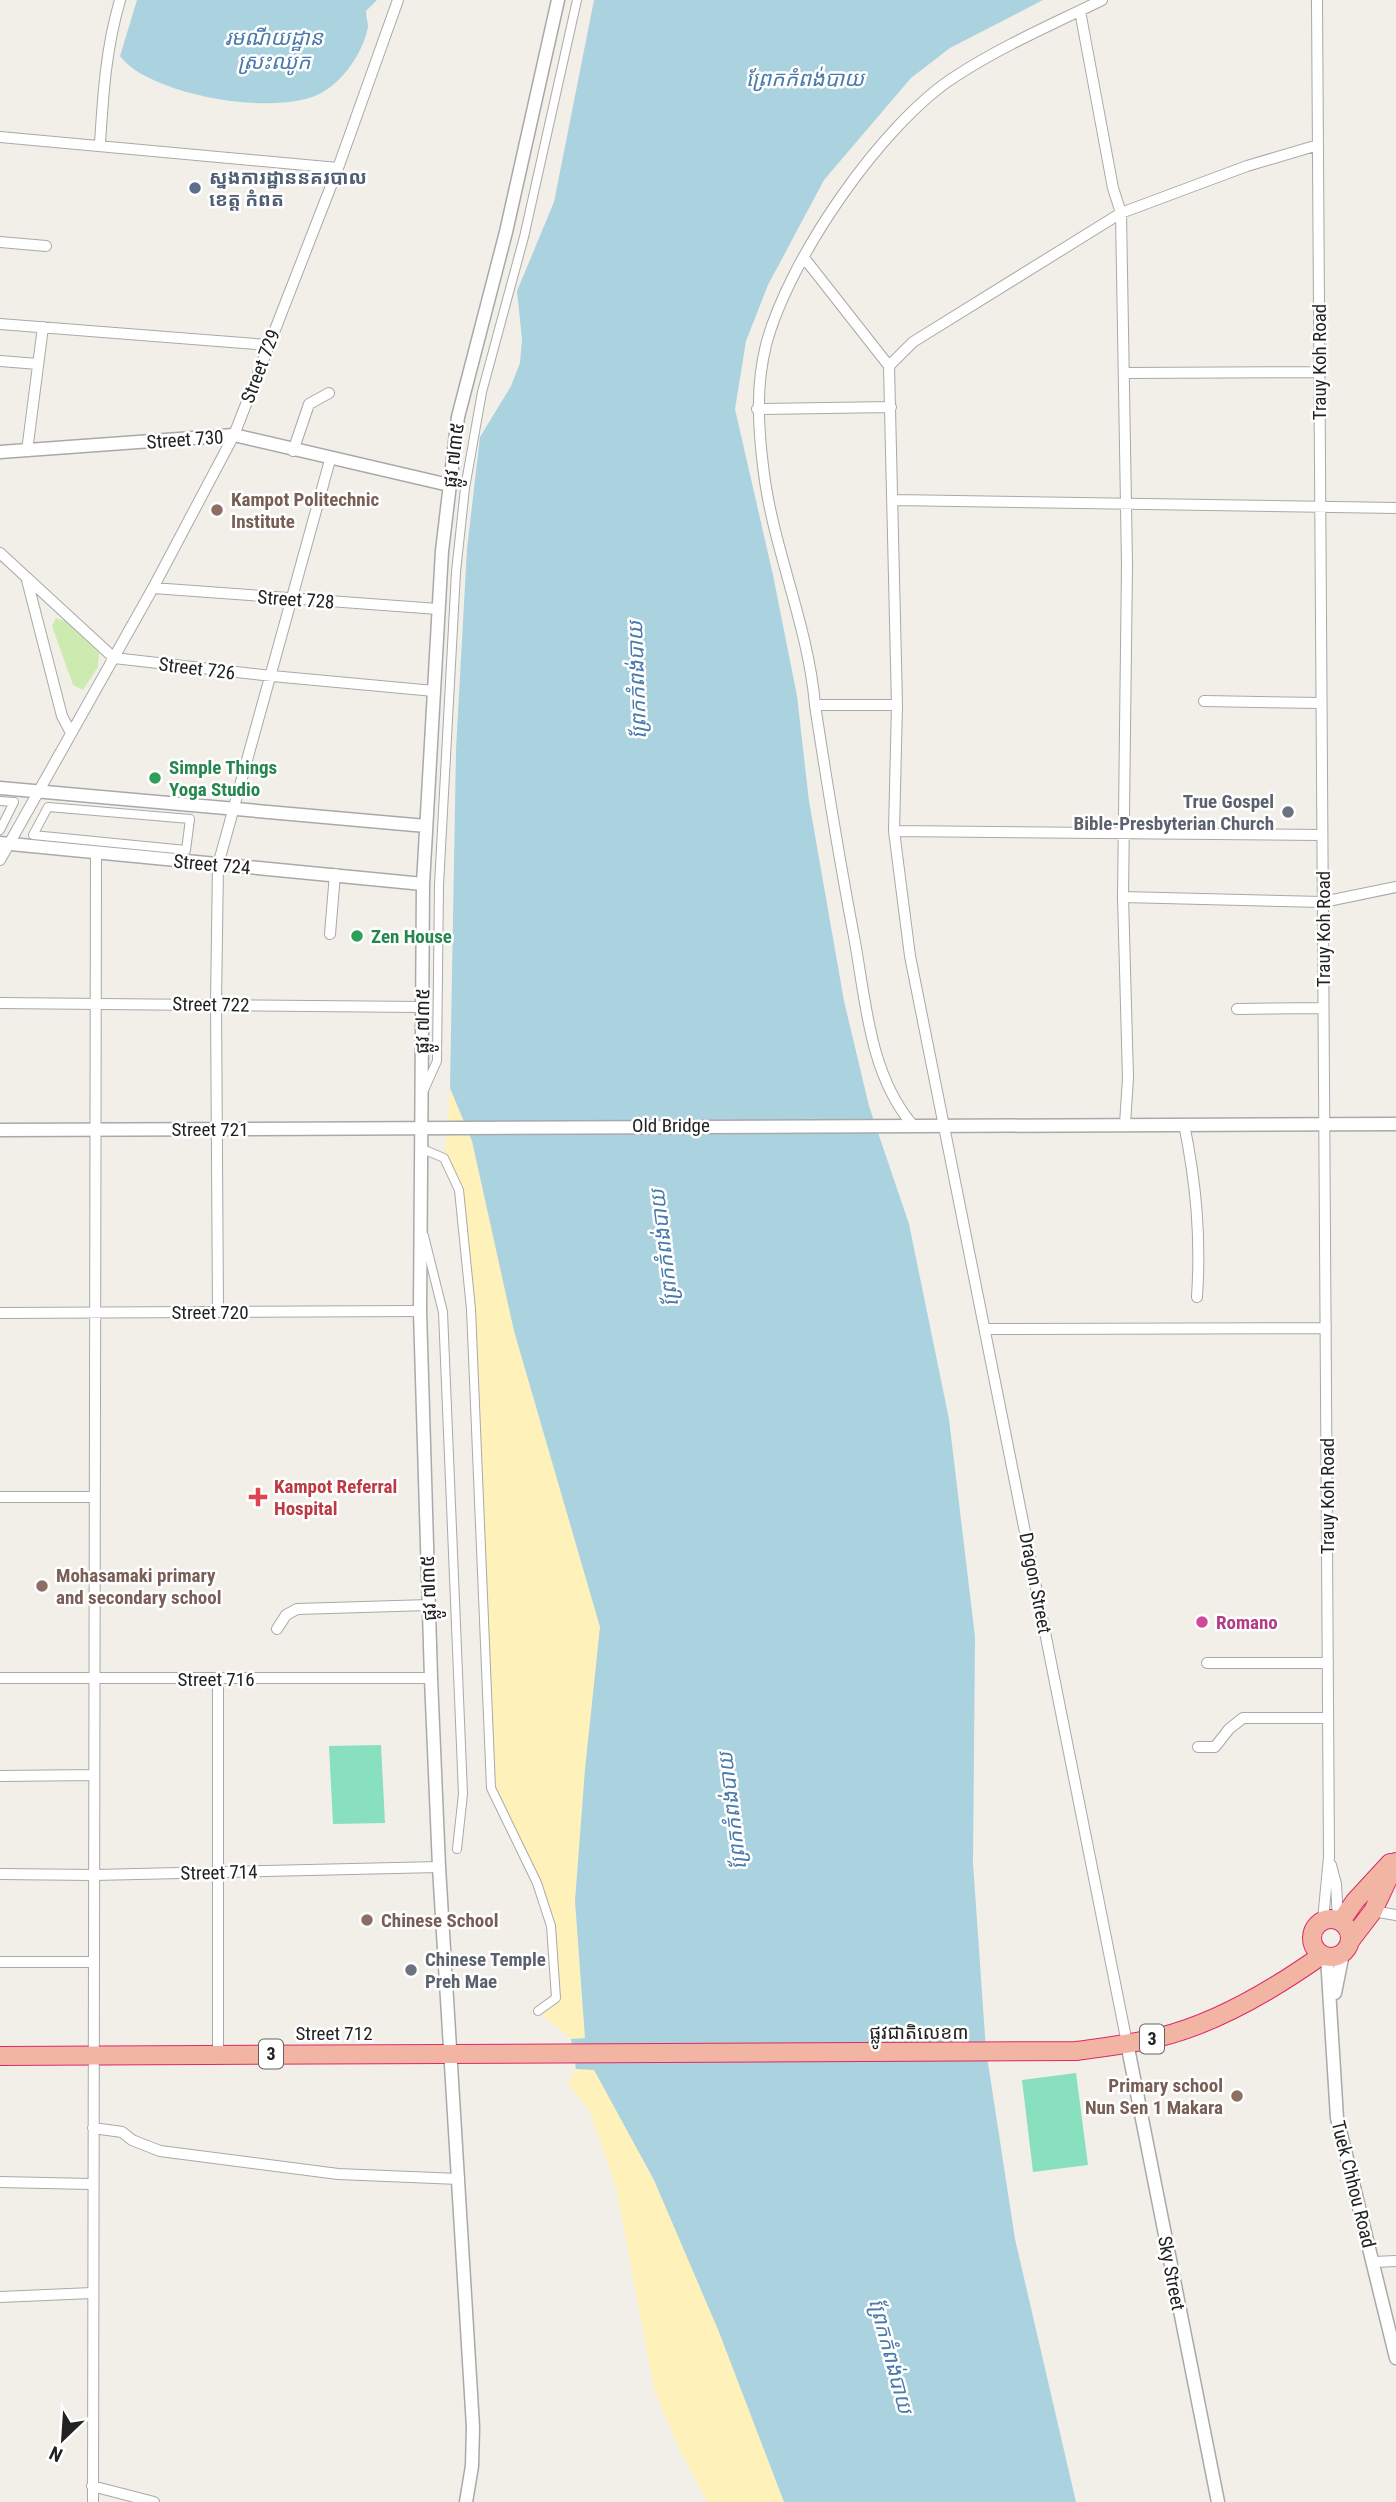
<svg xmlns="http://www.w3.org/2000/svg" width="1396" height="2502" viewBox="0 0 1396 2502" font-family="'Roboto Condensed','Noto Sans Khmer',sans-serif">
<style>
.grass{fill:#cdebb0}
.sand{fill:#fff1ba}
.pitch{fill:#88e0be}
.water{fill:#aad3df}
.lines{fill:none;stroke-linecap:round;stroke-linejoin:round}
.pedestrian-casing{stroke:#a9a9a9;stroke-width:10}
.minor-casing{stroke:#a9a9a9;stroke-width:12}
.tertiary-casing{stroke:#a9a9a9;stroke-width:15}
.trunk-casing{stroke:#dc2a67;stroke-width:20}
.pedestrian{stroke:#fff;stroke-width:8}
.minor{stroke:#fff;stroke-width:10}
.tertiary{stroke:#fff;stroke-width:12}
.trunk{stroke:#f2b4a3;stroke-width:18}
.service-dot{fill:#5c6f8a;stroke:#fff;stroke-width:2.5}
.education-dot{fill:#8d6e63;stroke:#fff;stroke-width:2.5}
.leisure-dot{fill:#2e9e5b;stroke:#fff;stroke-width:2.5}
.worship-dot{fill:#6b7280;stroke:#fff;stroke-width:2.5}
.health-dot{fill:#e0444e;stroke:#fff;stroke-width:2.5}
.hotel-dot{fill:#d1479c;stroke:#fff;stroke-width:2.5}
.labels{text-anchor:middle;stroke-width:5;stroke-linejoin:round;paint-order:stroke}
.shield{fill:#fff;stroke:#646464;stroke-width:2}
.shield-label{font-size:18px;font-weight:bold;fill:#222}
.service-label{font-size:19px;font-weight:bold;fill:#4e5e75;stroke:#fff;text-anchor:start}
.street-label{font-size:19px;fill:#222;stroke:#fff}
.education-label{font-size:19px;font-weight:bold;fill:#785e54;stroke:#fff;text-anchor:start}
.leisure-label{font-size:19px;font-weight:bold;fill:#27864d;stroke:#fff;text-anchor:start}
.worship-label{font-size:19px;font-weight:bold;fill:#5b616d;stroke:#fff;text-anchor:end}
.health-label{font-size:19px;font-weight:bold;fill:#be3a42;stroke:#fff;text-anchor:start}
.hotel-label{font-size:19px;font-weight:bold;fill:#b23c85;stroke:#fff;text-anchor:start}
.water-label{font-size:21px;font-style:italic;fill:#4a7aab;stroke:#fff}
</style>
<rect width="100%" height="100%" fill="#f2efe9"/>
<path class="grass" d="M56,618L65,621L99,653L98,667L83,690L73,685L52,626Z"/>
<path class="sand" d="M450,1088L472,1141L514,1331L600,1627L585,1769L575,1901L585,2039H571L538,2011L556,1997L551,1926L537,1883L491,1788L471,1309L459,1190L444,1158Z
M576,2069L594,2070L654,2180L719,2332L784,2502H708L680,2451L654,2389L616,2187L589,2109L568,2084Z"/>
<path class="pitch" d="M381,1745L385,1823L333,1824L329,1746Z
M1076,2073L1088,2165L1033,2172L1022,2080Z"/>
<path class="water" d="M137,0H377L366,11C366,17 368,22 368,27C363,52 345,79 323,92C281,118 149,96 120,56Z
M594,0H1043L950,48L911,78L824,180L768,285L746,341L735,409L773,575L797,696L809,801L844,1001L869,1106L909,1224L949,1419L975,1637L973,1863L986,2050L1015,2239L1076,2502H784L719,2332L654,2180L594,2070L576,2069L571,2039L585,2038L575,1901L585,1769L600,1627L514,1331L472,1141L450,1088L456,749L467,549L480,437L511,386L520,363L522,339L517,291L554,202Z"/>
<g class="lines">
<g class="pedestrian-casing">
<path id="pedestrian" d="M0,801L14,802L0,830
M48,807L190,819L186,850L33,835Z
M424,1090L437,1061L439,885L456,572L465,488L482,392L524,237L577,0
M420,1148L444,1158L459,1190L471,1309L491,1788L537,1883L551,1926L556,1998L538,2011
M424,1236L443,1312L463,1794L457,1849"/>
</g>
<g class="minor-casing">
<path id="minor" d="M1317,0L1329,1857L1323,1920
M1080,11L1113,188L1121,213L1127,564L1123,897L1128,1078L1125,1124
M0,137L338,168
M100,144C103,94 106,48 120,0
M0,242L46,246
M805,259L889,366
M0,324L268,345
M0,361L38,364
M1125,373L1319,372
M757,409L891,407
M27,451L43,327
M293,451L309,404L329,393
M894,500L1396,508
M0,553L114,658L272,676L434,691
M27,580L62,716L71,733
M153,588L438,609
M1204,701L1321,703
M815,705C827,784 840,863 855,942C866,1004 870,1073 911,1123
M897,705H815C808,623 772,547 763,466C758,425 756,385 766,345C788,260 882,123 956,76C1002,46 1053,24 1102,0
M894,831L1322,835
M0,860L153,588L234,435L338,168L398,0
M1123,897L1323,902L1396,887
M330,934L335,874
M0,1003L422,1007
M1237,1009L1323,1008
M1184,1124C1196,1183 1201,1236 1197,1297
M218,1312L216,1003L218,865L330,460
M0,1313L420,1311
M986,1329L1326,1328
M0,1497H94
M277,1629L286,1615L297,1609L429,1605
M1207,1663H1328
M0,1678H431
M1198,1747H1215L1229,1729L1243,1718H1328
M0,1776L94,1775
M1331,1865L1336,1884L1338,1920
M0,1874L94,1875L439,1867
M1373,1911L1396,1915
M0,1962H93
M1127,2043L910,956L894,831L897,705L889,366L913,342L1121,213L1247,166L1318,145
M218,2054V1679
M93,2128L122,2132L132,2140L160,2151L338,2174L459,2179
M0,2182L91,2184
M1374,2262L1396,2261
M0,2297L92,2293
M92,2486L154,2502
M93,2502L96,853"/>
</g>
<g class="tertiary-casing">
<path id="tertiary" d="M0,452L234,435L449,485
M0,788L426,826
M0,843L423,884
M0,1130L1396,1124
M1327,1957L1337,2118L1396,2358
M1335,1993L1343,1953
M1127,2043L1218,2502
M466,2502L472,2466L473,2427L439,1867L431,1678L420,1311L423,884L442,551L458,417L506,232L558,0"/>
</g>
<g class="trunk-casing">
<path id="trunk" d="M1312 1938a19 19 0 1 1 38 0a19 19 0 1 1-38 0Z
M1341,1921L1355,1901L1390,1863
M1350,1941L1373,1911L1396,1862
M0,2056L1076,2051C1104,2047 1133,2044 1160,2037C1218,2023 1274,1989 1322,1955"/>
</g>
<use href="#pedestrian" class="pedestrian"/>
<use href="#minor" class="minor"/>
<use href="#tertiary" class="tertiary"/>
<use href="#trunk" class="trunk"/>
</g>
<circle class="service-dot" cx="195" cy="188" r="7"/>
<g class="education-dot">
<circle cx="217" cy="510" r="7"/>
<circle cx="42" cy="1586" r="7"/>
<circle cx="367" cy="1920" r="7"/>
<circle cx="1237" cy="2096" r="7"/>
</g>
<g class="leisure-dot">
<circle cx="155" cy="778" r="7"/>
<circle cx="357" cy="936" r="7"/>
</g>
<g class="worship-dot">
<circle cx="1288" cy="812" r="7"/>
<circle cx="411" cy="1970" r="7"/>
</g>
<path class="health-dot" d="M254.5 1486.5h7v7h7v7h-7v7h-7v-7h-7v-7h7z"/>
<circle class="hotel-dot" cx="1202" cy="1622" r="7"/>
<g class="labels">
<g class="shield">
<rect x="1140" y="2024.5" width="24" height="29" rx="5"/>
<rect x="259" y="2039.5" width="24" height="29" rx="5"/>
</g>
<g class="shield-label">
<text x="1152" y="2045">3</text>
<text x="271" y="2060">3</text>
</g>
<g class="service-label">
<text x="209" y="184">ស្នងការដ្ឋាននគរបាល<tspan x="209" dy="22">ខេត្ត កំពត</tspan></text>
</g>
<g class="street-label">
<text transform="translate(1319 362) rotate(-90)" y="7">Trauy Koh Road</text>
<text transform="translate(260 366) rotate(-69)" y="7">Street 729</text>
<text transform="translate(185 439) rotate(-4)" y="7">Street 730</text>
<text transform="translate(453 455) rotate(-83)" y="7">ផ្លូវ ៧៣៥</text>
<text transform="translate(296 599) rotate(4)" y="7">Street 728</text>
<text transform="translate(197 668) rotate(7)" y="7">Street 726</text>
<text transform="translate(212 864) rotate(5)" y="7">Street 724</text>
<text transform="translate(1323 929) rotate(-90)" y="7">Trauy Koh Road</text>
<text transform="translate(211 1004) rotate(1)" y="7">Street 722</text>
<text transform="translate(422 1021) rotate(-89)" y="7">ផ្លូវ ៧៣៥</text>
<text x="671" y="1132">Old Bridge</text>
<text x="210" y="1136">Street 721</text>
<text x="210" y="1319">Street 720</text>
<text transform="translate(1327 1496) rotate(-90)" y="7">Trauy Koh Road</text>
<text transform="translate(1036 1583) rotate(79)" y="7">Dragon Street</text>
<text transform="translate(428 1588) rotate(-92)" y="7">ផ្លូវ ៧៣៥</text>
<text x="216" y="1686">Street 716</text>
<text transform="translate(219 1872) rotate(-1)" y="7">Street 714</text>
<text x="919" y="2039">ផ្លូវជាតិលេខ៣</text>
<text x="334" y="2040">Street 712</text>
<text transform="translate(1354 2184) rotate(76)" y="7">Tuek Chhou Road</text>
<text transform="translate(1172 2273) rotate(79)" y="7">Sky Street</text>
</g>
<g class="education-label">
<text x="231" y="506">Kampot Politechnic<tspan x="231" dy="22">Institute</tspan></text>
<text x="56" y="1582">Mohasamaki primary<tspan x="56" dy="22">and secondary school</tspan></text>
<text x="381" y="1927">Chinese School</text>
<text x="1223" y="2092" text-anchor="end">Primary school<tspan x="1223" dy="22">Nun Sen 1 Makara</tspan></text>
</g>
<g class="leisure-label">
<text x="169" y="774">Simple Things<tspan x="169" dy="22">Yoga Studio</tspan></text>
<text x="371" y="943">Zen House</text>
</g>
<g class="worship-label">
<text x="1274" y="808">True Gospel<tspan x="1274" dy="22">Bible-Presbyterian Church</tspan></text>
<text x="425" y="1966" text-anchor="start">Chinese Temple<tspan x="425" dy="22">Preh Mae</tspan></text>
</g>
<g class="health-label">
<text x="274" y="1493">Kampot Referral<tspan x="274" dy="22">Hospital</tspan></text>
</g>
<g class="hotel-label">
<text x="1216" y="1629">Romano</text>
</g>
<g class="water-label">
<text x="274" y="45">រមណីយដ្ឋាន<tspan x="274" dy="24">ស្រះឈូក</tspan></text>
<text x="805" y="86">ព្រែកកំពង់បាយ</text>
<text transform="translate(637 680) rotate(-92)" y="7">ព្រែកកំពង់បាយ</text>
<text transform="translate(664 1248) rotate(-97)" y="7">ព្រែកកំពង់បាយ</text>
<text transform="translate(732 1811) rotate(-97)" y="7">ព្រែកកំពង់បាយ</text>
<text transform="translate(891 2356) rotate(75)" y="7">ព្រែកកំពង់បាយ</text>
</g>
</g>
<g transform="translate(63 2439) rotate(205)" stroke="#ffffff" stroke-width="5" paint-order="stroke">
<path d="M0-5L12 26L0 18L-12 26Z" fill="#222222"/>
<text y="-10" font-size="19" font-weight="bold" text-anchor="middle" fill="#222222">N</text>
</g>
</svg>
